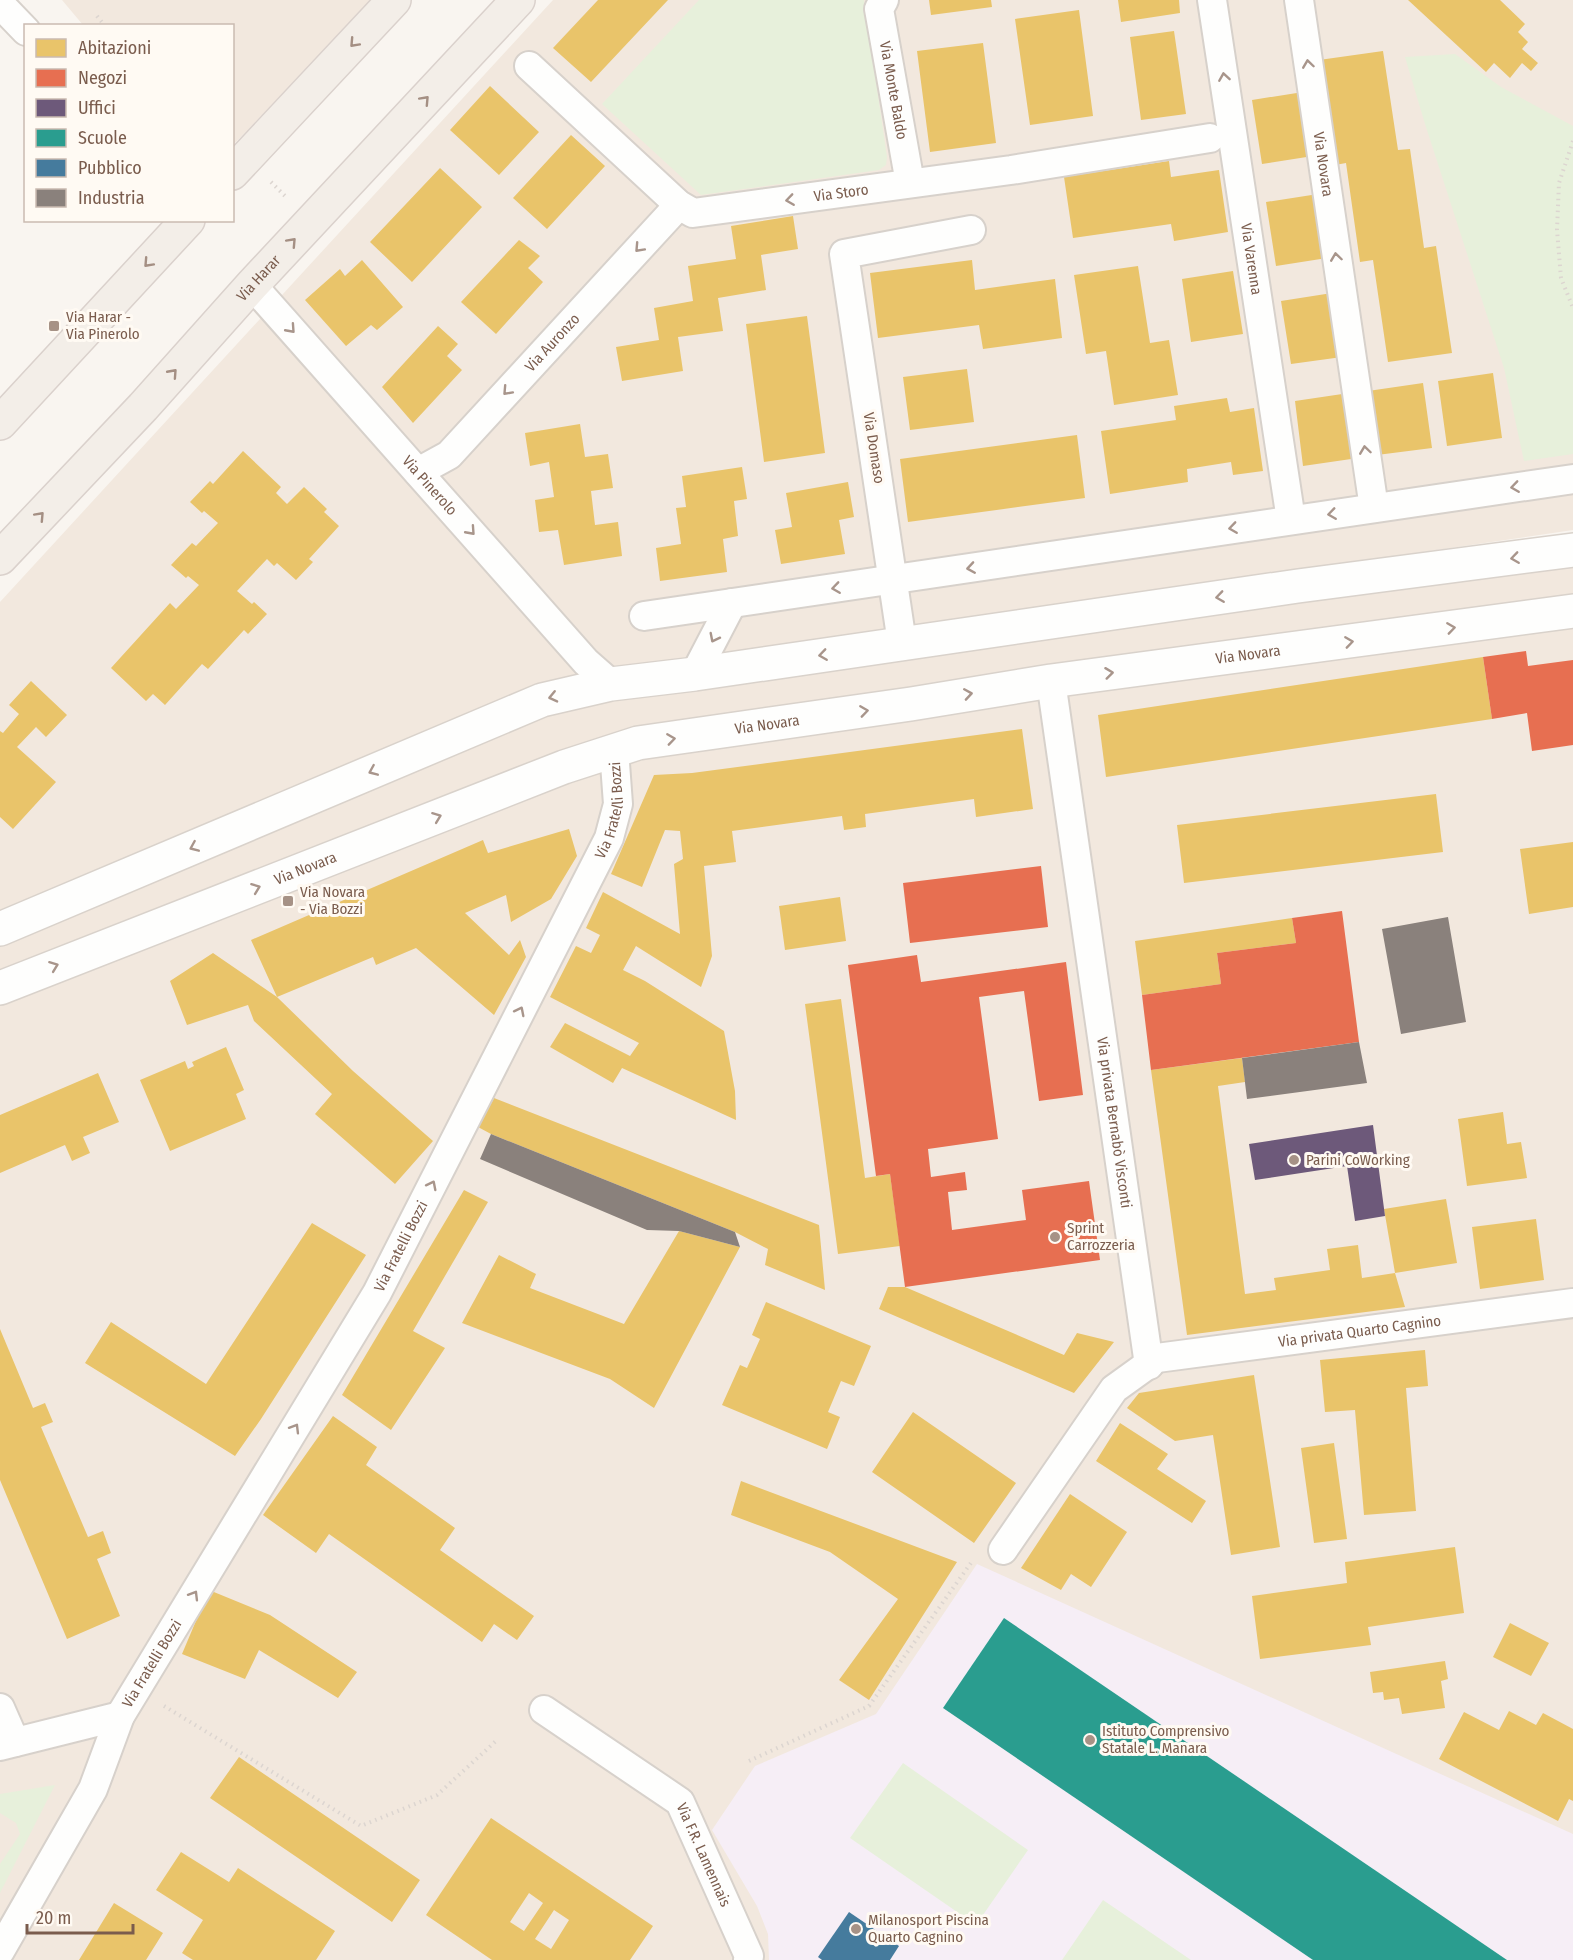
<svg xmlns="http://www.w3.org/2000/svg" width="1573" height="1960" viewBox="0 0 1573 1960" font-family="'Fira Sans Condensed',sans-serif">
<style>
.residential{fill:#f2e8de}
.education{fill:#f6eef6}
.green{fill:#e7f0db}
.homes{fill:#e9c46a;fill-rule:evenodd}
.shops{fill:#e76f51}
.offices{fill:#6d597a}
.schools{fill:#2a9d8f}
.public{fill:#457b9d}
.industry{fill:#8a817c}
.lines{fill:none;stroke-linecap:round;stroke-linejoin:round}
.street-casing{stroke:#d7d1cb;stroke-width:32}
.secondary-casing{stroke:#d9d2cb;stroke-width:36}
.primary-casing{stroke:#dad1cc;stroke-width:36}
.path{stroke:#dcd5d0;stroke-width:4;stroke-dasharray:1.5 4.5;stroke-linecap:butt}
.street{stroke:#fefefd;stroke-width:28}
.secondary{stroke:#fefefd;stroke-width:33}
.primary{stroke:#f3eee8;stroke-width:33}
.oneway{stroke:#a48f83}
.oneway2{stroke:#a8958b}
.poi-dot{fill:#a69286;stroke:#fffaf3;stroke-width:2}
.labels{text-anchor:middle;stroke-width:6;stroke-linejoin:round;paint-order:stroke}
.street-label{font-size:15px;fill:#7a5c4d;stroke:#fffaf3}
.poi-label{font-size:15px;fill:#7a5c4d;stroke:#fffaf3;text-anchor:start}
</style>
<rect width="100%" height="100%" fill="#f9f5f0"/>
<path class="residential" d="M62,0H373L233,145L232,26L83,25Z
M553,0H1573V530L617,670L0,912V602Z
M1573,553V1960H0V933L542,703Z"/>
<path class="education" d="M977,1564L1573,1834V1960H769L768,1934L757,1906L712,1830L755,1766L876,1714Z"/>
<path class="green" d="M699,0H864L887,157L886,165L879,170L701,195L602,104Z
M1455,54L1501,87L1573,126V454L1524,461L1504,368L1425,124L1405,57Z
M903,1763L1028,1850L976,1925L850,1838Z
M55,1785L0,1893V1864L20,1834L16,1823L0,1813V1794Z
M1103,1900L1191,1960H1062Z"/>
<path class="homes" d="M598,0H668L591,82L553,48Z
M929,0H991L992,7L931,15Z
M1118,0H1179L1180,13L1121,22Z
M1408,0H1500L1525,24L1518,32L1528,42L1522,49L1538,63L1531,71L1522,63L1510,78L1494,63L1486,72Z
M1079,10L1093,116L1030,125L1015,19Z
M1174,31L1186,114L1141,120L1130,37Z
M983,43L996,143L930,152L917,51Z
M1383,51L1398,150L1410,149L1424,248L1436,246L1452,353L1388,362L1373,260L1360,262L1346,163L1335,165L1319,60Z
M490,86L539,132L499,175L450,130Z
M1303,92L1313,156L1262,164L1252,100Z
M571,135L605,166L547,229L513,198Z
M1169,161L1171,177L1219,170L1228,232L1174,241L1171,224L1073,238L1064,177Z
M440,168L482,207L412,282L370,242Z
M1318,194L1327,258L1276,266L1266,202Z
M793,216L798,249L761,255L766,290L718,298L723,331L678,337L683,371L622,381L616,347L659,340L654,308L693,301L688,266L736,259L731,226Z
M519,240L540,256L528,268L543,282L496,334L461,302Z
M362,260L403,307L377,330L371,325L346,346L305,300L340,269L345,276Z
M972,260L975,290L1055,279L1062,338L983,349L979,325L878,338L870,273Z
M1138,266L1150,343L1169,340L1178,395L1114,405L1106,351L1086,354L1074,275Z
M1233,271L1243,334L1191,342L1182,279Z
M1332,293L1342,357L1291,364L1281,301Z
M807,316L825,453L764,462L746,324Z
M438,326L458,344L447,356L462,370L413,423L382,387Z
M967,369L974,422L910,430L903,377Z
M1493,373L1502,438L1447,446L1438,381Z
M1423,383L1432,448L1377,455L1368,391Z
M1349,393L1358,458L1303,466L1295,401Z
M1227,398L1230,412L1254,408L1263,471L1233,475L1231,462L1187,469L1188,482L1110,494L1101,431L1176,420L1174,406Z
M580,424L585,457L608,454L613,488L591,491L595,525L618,522L622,556L564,565L558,530L539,532L535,500L554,497L549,462L530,466L525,433Z
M1077,435L1085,498L908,522L900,459Z
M243,451L281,487L276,493L287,504L304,487L327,509L324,512L339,526L309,559L313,562L296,580L277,563L274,566L267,559L237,591L252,604L254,602L267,614L248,634L244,630L208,669L202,664L165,705L153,694L146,701L111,668L170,603L176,609L199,585L188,576L186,578L171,565L192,543L196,546L218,523L204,511L202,513L190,502L210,481L213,484Z
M742,467L747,499L734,501L738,536L723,539L727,572L660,581L656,548L681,544L676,508L686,507L682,476Z
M848,482L854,517L839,520L845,554L781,564L775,530L792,527L786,493Z
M1483,657L1492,719L1106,777L1098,715Z
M31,681L67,715L46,737L36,727L17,747L56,782L13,829L0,817V731L3,733L19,714L9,705Z
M1022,729L1033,809L976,817L974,799L865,814L866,827L844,830L842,816L732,831L736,862L704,866L712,956L701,987L636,946L623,970L645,981L724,1031L735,1091L736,1120L622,1068L613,1083L550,1047L565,1023L630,1056L639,1043L550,997L576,946L591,953L600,935L586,928L603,892L680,934L674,864L683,859L680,831L665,830L642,887L611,874L654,775L692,773Z
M1436,794L1443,852L1184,883L1177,825Z
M569,829L577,856L551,899L511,922L506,895L465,913L509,955L520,940L526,957L494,1015L416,948L376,965L373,957L277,997L251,940L483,840L488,853Z
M1573,842V907L1529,914L1520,849Z
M840,897L846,941L785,950L779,906Z
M1292,918L1296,943L1217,953L1221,984L1142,995L1135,941Z
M213,953L277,997L353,1071L433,1141L395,1184L315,1114L332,1094L254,1021L248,1005L187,1025L170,981Z
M841,999L865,1178L890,1174L900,1246L838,1254L805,1004Z
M226,1047L244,1090L236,1094L246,1119L170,1151L140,1080L185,1061L188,1069L194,1066L192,1062Z
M1242,1058L1245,1082L1218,1086L1245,1294L1276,1290L1274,1278L1330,1270L1327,1249L1358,1245L1362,1278L1395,1273L1405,1307L1187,1335L1151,1070Z
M98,1073L119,1122L83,1137L90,1153L72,1161L65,1145L0,1173V1115Z
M494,1098L819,1225L825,1290L765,1265L768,1249L735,1232L491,1134L478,1127Z
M1503,1112L1507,1144L1521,1142L1527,1178L1467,1186L1458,1119Z
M464,1190L488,1202L413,1331L445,1348L391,1430L342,1395Z
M1446,1199L1457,1263L1395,1273L1384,1209Z
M1536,1219L1544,1280L1480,1289L1472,1227Z
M312,1223L366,1255L261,1419L235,1456L85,1363L111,1322L206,1384Z
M679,1231L740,1247L654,1408L610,1379L462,1323L499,1255L536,1274L530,1288L624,1324Z
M888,1287H905L1064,1355L1077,1333L1114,1342L1074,1393L879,1309Z
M766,1302L871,1346L854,1386L841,1381L828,1412L840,1417L827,1449L722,1405L740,1365L747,1368L760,1339L752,1335Z
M0,1329L33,1408L45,1403L53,1422L41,1427L88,1537L103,1531L111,1553L97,1559L120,1616L67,1639L0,1480Z
M1425,1350L1428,1386L1406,1388L1416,1511L1364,1515L1355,1410L1325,1412L1320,1360Z
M1254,1375L1280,1547L1231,1555L1213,1435L1175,1441L1127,1408L1139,1393Z
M913,1412L1016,1483L974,1543L872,1472Z
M333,1416L377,1447L366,1465L455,1528L440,1550L534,1616L517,1640L494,1624L482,1642L329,1534L316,1553L263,1515Z
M1120,1423L1168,1454L1157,1469L1206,1501L1192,1523L1096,1461Z
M1334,1443L1347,1539L1314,1543L1301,1448Z
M741,1481L957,1562L869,1700L839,1680L898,1599L830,1552L731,1515Z
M1070,1494L1127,1532L1091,1587L1071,1574L1061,1590L1021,1568Z
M1455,1547L1464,1613L1368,1627L1371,1645L1260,1659L1252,1596L1347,1583L1345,1562Z
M209,1590L270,1615L357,1672L338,1698L259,1650L245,1679L182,1654Z
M1510,1623L1549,1643L1531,1676L1493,1657Z
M1445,1661L1448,1679L1441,1681L1445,1708L1402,1714L1399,1698L1384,1700L1383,1692L1373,1693L1370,1672Z
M1509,1711L1536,1725L1543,1713L1573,1729V1801L1569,1799L1558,1821L1439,1759L1464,1712L1499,1730Z
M239,1757L420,1880L392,1922L210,1798Z
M491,1818L653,1926L630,1960H492L426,1915ZM529,1893L543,1903L524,1931L510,1922ZM554,1910L569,1920L551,1949L535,1939Z
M181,1852L229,1882L238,1868L335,1931L316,1960H193L182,1953L203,1920L156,1890Z
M114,1903L163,1933L146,1960H79Z"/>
<path class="shops" d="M1526,651L1528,666L1573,660V745L1532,751L1527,713L1492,719L1483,657Z
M1041,866L1048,927L910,943L903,883Z
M1342,911L1359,1042L1151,1070L1142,995L1221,984L1217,953L1296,943L1292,918Z
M917,955L921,982L1066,962L1083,1095L1039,1101L1024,991L979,997L998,1139L928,1149L931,1177L965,1172L967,1190L948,1192L952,1230L1026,1220L1022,1190L1089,1181L1100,1260L905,1287L890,1174L876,1176L848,965Z"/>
<path class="offices" d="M1373,1125L1385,1216L1355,1221L1347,1166L1255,1180L1249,1144Z"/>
<path class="schools" d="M1004,1618L1507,1960H1313L943,1708Z"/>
<path class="public" d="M849,1912L899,1946L890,1960H822L818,1957Z"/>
<path class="industry" d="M1448,917L1466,1022L1401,1034L1382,929Z
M1359,1042L1367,1083L1247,1099L1242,1058Z
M491,1134L735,1232L740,1247L679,1231L647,1230L480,1159Z"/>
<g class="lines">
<g class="street-casing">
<g id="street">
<path id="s1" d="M884,0L879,9L910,183"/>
<path id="s2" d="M1212,0L1291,520"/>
<path id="s3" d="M1299,0L1374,508"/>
<path d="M0,4L26,31"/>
<path id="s4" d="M529,66L679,205L693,213L1011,170L1210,138"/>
<path id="s5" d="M252,285L586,662L611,684"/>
<path id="s6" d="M418,472L449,455L679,205"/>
<path d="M644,616L1573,479"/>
<path d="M902,643L844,254L971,230"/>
<path d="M695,674L732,603"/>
<path id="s7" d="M1051,681L1149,1365"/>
<path id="s8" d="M1003,1550L1114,1389L1157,1358L1573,1303"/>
<path d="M0,1708L15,1742"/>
<path id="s9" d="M544,1710L680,1802L749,1956L748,1960"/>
<path d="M0,1746L120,1716"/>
<path id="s10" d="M0,1951L93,1789L120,1716L377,1293L609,838L618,804L614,750"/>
</g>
</g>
<g class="secondary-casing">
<g id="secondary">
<path d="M0,929L542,700L611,684L695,674L1298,586L1573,550"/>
<path id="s11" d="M0,988L564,767L638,743L911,704L1051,681L1573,611"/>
</g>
</g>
<g class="primary-casing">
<g id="primary">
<path d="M232,173L394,0"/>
<path d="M0,423L188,220"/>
<path id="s12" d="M0,558L143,407L252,285L518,0"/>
</g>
</g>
<path class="path" d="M97,16L105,26
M1573,141L1559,183L1557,230L1561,278L1573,308
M271,182L287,198
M164,1706L361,1826L437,1795L496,1741
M749,1761L869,1706L973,1560"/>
<use href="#street" class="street"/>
<use href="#secondary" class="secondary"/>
<use href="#primary" class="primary"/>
</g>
<defs><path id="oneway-chevron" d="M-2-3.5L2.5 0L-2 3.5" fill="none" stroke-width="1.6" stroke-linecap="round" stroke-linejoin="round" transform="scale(1.5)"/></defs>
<g class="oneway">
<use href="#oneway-chevron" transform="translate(354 43) rotate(133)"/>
<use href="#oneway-chevron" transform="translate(425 100) rotate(-47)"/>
<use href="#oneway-chevron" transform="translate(292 242) rotate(-47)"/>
<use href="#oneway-chevron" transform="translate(148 263) rotate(133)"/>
<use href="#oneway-chevron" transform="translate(173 373) rotate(-48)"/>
<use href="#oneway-chevron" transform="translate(40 516) rotate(-47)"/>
</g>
<g class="oneway2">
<use href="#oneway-chevron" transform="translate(1308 64) rotate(-98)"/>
<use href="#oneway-chevron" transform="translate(1224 77) rotate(-99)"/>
<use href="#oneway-chevron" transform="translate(790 200) rotate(172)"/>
<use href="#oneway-chevron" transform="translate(639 248) rotate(133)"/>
<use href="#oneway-chevron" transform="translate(1336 257) rotate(-98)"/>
<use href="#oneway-chevron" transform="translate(291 329) rotate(48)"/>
<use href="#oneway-chevron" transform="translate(507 391) rotate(133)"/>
<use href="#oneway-chevron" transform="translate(1365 450) rotate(-98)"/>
<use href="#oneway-chevron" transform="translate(1515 487) rotate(172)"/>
<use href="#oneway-chevron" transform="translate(1332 514) rotate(172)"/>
<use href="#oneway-chevron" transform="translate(1233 528) rotate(172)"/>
<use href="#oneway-chevron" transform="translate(471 531) rotate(48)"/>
<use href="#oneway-chevron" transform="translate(1515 558) rotate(172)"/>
<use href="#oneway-chevron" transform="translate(971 568) rotate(171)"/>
<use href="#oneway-chevron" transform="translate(836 588) rotate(172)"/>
<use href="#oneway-chevron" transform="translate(1220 597) rotate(172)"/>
<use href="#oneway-chevron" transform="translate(1451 628) rotate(-8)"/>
<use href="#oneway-chevron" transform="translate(714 638) rotate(117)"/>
<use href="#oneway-chevron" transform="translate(1349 642) rotate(-8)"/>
<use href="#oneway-chevron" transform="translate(823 655) rotate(172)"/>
<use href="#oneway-chevron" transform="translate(1109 673) rotate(-7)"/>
<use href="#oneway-chevron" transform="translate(968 694) rotate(-9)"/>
<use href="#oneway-chevron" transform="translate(553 697) rotate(167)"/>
<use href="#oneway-chevron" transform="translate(864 711) rotate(-8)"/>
<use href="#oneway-chevron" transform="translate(671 739) rotate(-8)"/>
<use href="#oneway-chevron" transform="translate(373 771) rotate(157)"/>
<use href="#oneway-chevron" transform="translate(437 817) rotate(-21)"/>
<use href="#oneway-chevron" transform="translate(194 847) rotate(157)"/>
<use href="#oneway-chevron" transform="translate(256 888) rotate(-21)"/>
<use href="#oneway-chevron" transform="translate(54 966) rotate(-21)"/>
<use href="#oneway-chevron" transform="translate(520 1011) rotate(-63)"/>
<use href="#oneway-chevron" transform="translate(432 1185) rotate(-63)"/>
<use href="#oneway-chevron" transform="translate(295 1428) rotate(-59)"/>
<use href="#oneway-chevron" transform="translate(194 1595) rotate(-59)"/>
</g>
<g class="poi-dot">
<rect x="48" y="320" width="12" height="12" rx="3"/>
<rect x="282" y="895" width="12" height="12" rx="3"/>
<circle cx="1294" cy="1160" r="6"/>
<circle cx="1055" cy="1237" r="6"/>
<circle cx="1090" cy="1740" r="6"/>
<circle cx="856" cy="1929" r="6"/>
</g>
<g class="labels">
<g class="street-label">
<text dy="5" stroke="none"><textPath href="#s1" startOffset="93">Via Monte Baldo</textPath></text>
<text dy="5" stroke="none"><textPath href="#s3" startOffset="166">Via Novara</textPath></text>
<text dy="5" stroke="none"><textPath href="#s4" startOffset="370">Via Storo</textPath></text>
<text dy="5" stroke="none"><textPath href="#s2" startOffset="262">Via Varenna</textPath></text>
<text dy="5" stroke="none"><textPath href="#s12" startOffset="381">Via Harar</textPath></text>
<text dy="5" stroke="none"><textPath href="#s6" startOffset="188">Via Auronzo</textPath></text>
<text transform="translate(874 448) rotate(81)" y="5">Via Domaso</text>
<text dy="5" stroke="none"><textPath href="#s5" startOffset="268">Via Pinerolo</textPath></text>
<text dy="5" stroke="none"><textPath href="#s11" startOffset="1300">Via Novara</textPath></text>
<text dy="5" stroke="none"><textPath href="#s11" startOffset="814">Via Novara</textPath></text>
<text dy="5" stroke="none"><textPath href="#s10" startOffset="1298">Via Fratelli Bozzi</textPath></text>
<text dy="5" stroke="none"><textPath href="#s11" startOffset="328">Via Novara</textPath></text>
<text dy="5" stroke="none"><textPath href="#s7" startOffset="446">Via privata Bernabò Visconti</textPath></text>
<text dy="5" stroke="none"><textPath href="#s10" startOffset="812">Via Fratelli Bozzi</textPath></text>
<text dy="5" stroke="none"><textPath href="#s8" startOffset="453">Via privata Quarto Cagnino</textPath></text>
<text dy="5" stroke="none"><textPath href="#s10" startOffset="326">Via Fratelli Bozzi</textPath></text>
<text dy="5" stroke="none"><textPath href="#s9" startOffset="222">Via F.R. Lamennais</textPath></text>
</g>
<g class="poi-label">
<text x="66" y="322">Via Harar -<tspan x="66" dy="17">Via Pinerolo</tspan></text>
<text x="300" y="897">Via Novara<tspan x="300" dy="17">- Via Bozzi</tspan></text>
<text x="1306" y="1165">Parini CoWorking</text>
<text x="1067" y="1233">Sprint<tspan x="1067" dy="17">Carrozzeria</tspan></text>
<text x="1102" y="1736">Istituto Comprensivo<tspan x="1102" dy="17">Statale L. Manara</tspan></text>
<text x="868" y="1925">Milanosport Piscina<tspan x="868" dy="17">Quarto Cagnino</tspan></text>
</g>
</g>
<rect x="24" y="24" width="210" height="198" fill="#fffaf3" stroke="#cabbb1" stroke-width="1.5"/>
<rect x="36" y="39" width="30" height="18" fill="#e9c46a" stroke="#cabbb1" stroke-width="1.5"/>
<text x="78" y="54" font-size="18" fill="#7a5c4d">Abitazioni</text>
<rect x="36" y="69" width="30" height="18" fill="#e76f51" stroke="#cabbb1" stroke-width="1.5"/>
<text x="78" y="84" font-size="18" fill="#7a5c4d">Negozi</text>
<rect x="36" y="99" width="30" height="18" fill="#6d597a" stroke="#cabbb1" stroke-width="1.5"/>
<text x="78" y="114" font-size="18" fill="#7a5c4d">Uffici</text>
<rect x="36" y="129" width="30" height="18" fill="#2a9d8f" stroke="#cabbb1" stroke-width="1.5"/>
<text x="78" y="144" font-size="18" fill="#7a5c4d">Scuole</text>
<rect x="36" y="159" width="30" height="18" fill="#457b9d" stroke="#cabbb1" stroke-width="1.5"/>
<text x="78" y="174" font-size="18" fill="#7a5c4d">Pubblico</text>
<rect x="36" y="189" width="30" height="18" fill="#8a817c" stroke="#cabbb1" stroke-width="1.5"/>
<text x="78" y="204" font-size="18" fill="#7a5c4d">Industria</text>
<path d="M27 1924v9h106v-9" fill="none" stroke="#7a5c4d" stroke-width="3"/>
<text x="36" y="1924" font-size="18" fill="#7a5c4d" stroke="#fffaf3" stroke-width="4.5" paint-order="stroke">20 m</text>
</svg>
